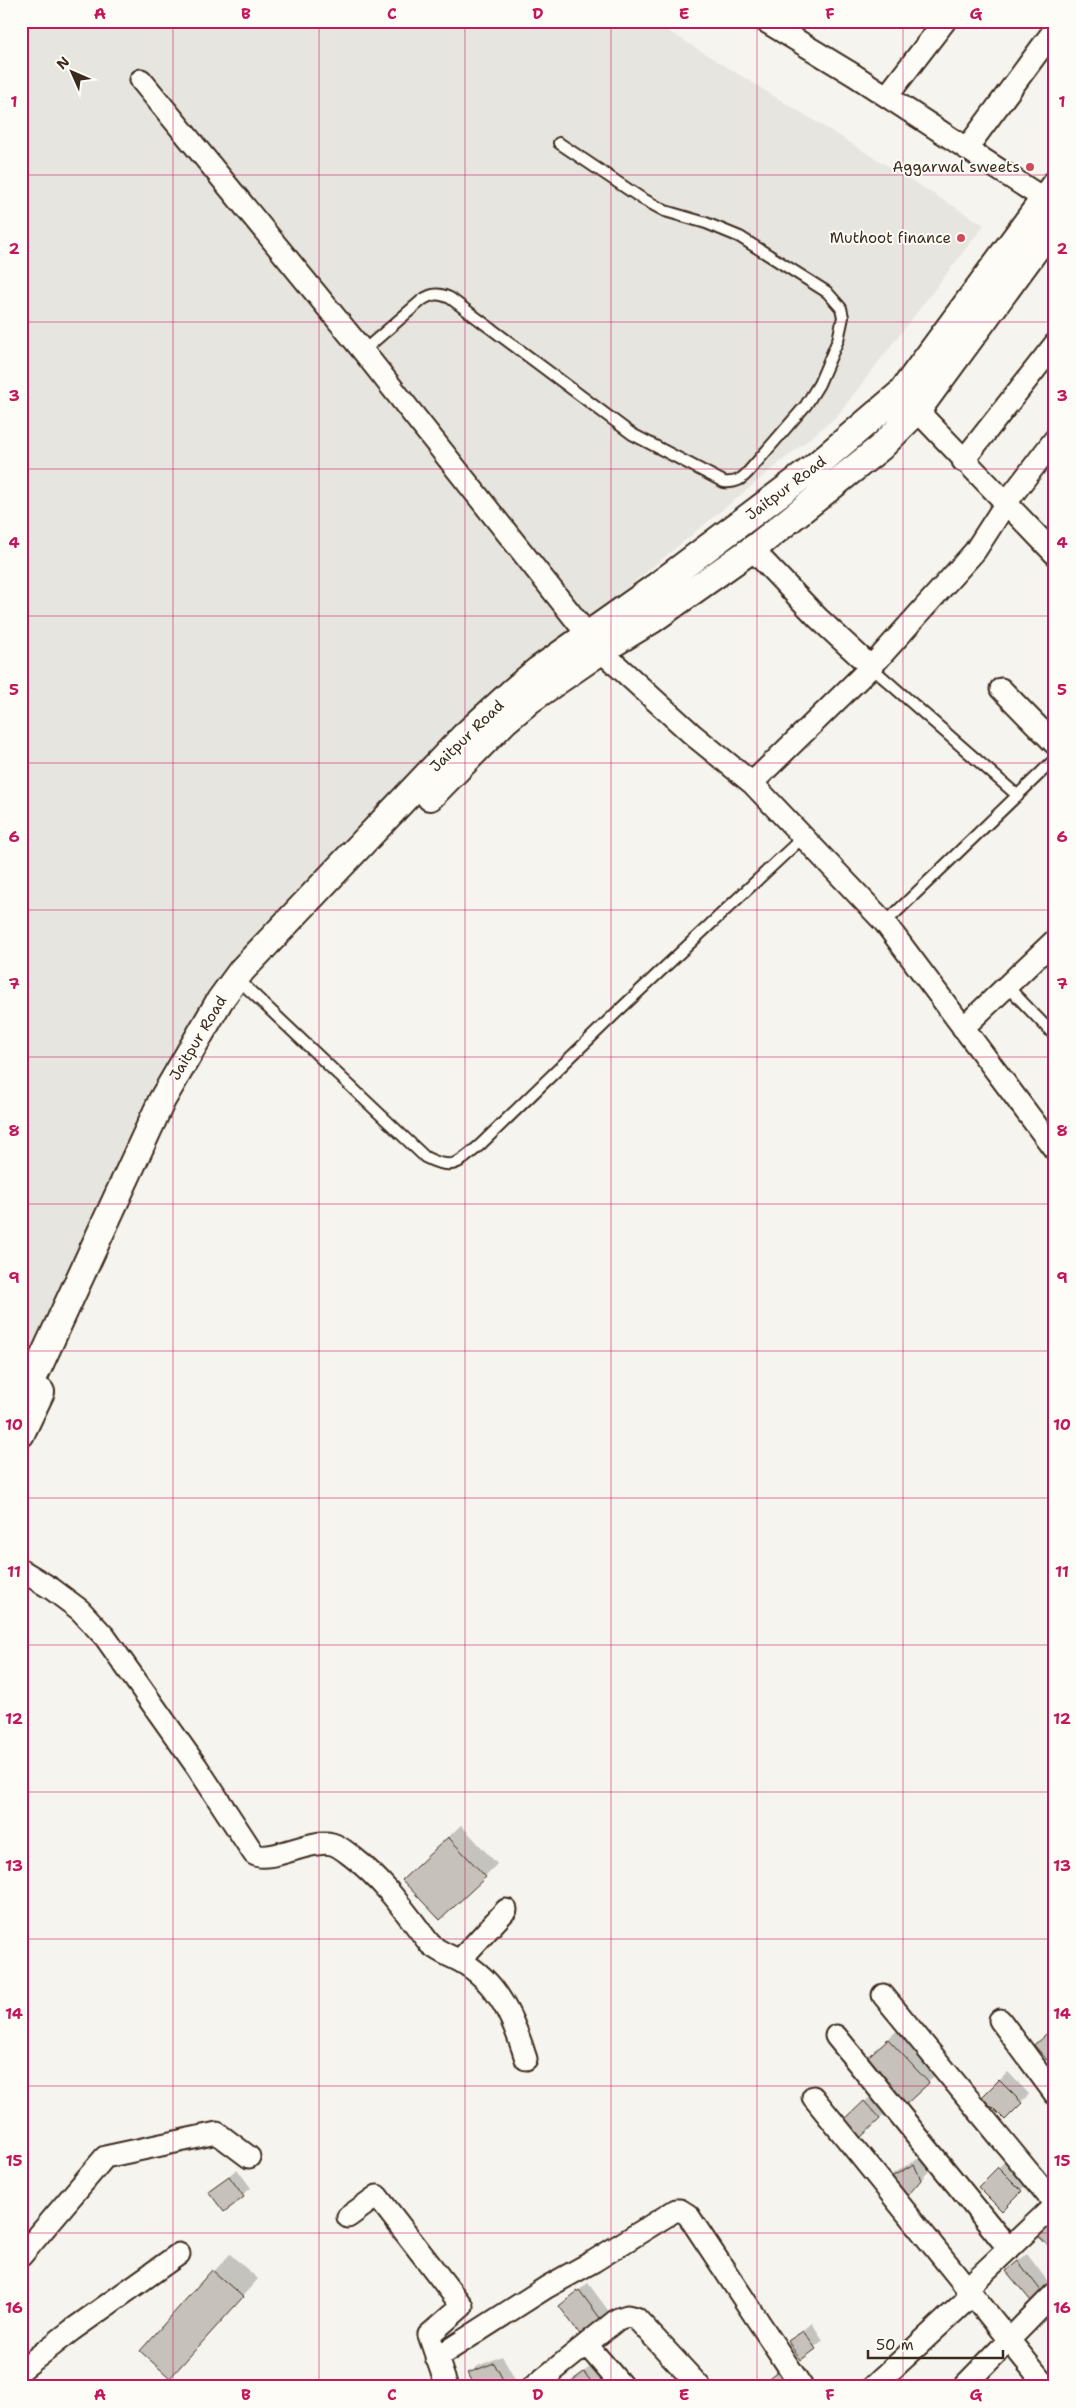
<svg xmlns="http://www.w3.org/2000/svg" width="1076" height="2408" viewBox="0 0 1076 2408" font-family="'Shantell Sans',sans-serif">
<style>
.built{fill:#e7e5df}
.shadow{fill:#0003}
.building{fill:#c7c1bb;stroke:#3b2a1e}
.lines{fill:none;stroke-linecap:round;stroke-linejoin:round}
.service-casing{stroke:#3b2a1e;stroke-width:14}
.minor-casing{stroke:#3b2a1e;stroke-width:25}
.tertiary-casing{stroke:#3b2a1e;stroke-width:30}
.service{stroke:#fdfcf7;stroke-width:10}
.minor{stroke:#fdfcf7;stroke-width:21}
.tertiary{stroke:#fdfcf7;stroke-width:26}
.grid{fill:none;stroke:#c2185b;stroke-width:1;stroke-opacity:0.55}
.poi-dot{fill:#d1495b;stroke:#fdfcf7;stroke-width:2}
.labels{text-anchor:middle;stroke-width:4;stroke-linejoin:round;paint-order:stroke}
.poi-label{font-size:15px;fill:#3b2a1e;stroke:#fdfcf7;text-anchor:end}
.street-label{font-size:15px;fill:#3b2a1e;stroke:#fdfcf7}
.neatline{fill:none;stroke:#c2185b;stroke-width:2}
.grid-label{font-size:16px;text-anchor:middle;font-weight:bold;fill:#c2185b}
</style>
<rect width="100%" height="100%" fill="#f5f4ee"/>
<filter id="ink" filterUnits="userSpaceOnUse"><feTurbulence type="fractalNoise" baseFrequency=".02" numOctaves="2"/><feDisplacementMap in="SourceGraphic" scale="10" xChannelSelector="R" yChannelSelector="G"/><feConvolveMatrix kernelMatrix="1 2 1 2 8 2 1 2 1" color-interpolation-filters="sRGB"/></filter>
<g filter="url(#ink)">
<path class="built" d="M21,21H652L984,225L837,416L546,654L234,974L21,1377Z"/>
<path class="shadow" d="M461,1825L497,1864L485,1876L416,1868Z
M901,2027L940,2070L928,2082L877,2049Z
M1008,2072L1029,2094L1005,2118L983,2097Z
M873,2094L888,2111L880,2119L854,2112Z
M923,2156L929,2171L912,2190L887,2180L895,2172Z
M1006,2160L1029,2182L1002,2209L979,2187Z
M237,2169L251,2188L224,2210L210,2191Z
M230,2254L258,2279L170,2376L141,2351Z
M1027,2254L1049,2283L1031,2300L1016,2263Z
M588,2283L613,2317L605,2325L560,2306Z
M812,2323L823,2340L801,2358L790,2342Z
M502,2356L519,2387H488L470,2374L478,2366Z
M791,2360L779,2387H757Z
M593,2365L607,2384L604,2387H562Z"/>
<path class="building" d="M448,1837L486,1877L440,1920L402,1880Z
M1055,2026V2053L1047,2060L1034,2045Z
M888,2039L929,2083L904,2106L863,2061Z
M999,2080L1022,2103L1005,2120L982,2097Z
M864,2101L880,2119L860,2138L844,2120Z
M914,2164L921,2180L904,2200L886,2180Z
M998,2167L1022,2191L1002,2211L978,2187Z
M229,2176L244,2197L224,2212L208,2191Z
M1050,2220L1055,2224V2248L1053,2250L1036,2234Z
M1018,2261L1042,2292L1031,2301L1006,2271Z
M212,2270L243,2297L170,2378L140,2351Z
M579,2290L606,2326L585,2341L559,2306Z
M803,2331L816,2349L801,2360L788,2341Z
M494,2363L507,2387H475L468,2373Z
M783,2367L792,2378L781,2387H757Z
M584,2372L595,2387H566L565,2386Z"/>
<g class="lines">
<g class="service-casing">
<path id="service" d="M363,351L422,300C433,293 439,293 450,298L632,434L724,482C736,483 741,480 749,471L806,405L819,384L838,340L843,317L841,308L827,292L740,237L706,223L665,211L641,198L559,143
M871,667L1018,796
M885,923L1055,759
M246,987L425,1157C452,1171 458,1164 480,1145L616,1013L803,837
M1008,987L1055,1036"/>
</g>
<g class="minor-casing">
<path id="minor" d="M765,21L854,75L1044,199L1055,208
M141,80L363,351L587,634L601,651L693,735L752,783L885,923L1055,1150
M887,96L945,21
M967,148L1055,29
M906,399L1055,554
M963,461L1055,344
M752,549L818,618L871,667
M1001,689L1055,744
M752,783L871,667L975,551L1006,503L1055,439
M963,1028L1055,940
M21,1570L52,1589L80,1610L105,1637L197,1767L254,1854C270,1864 310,1838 332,1844C340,1846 347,1853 354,1858C385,1882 406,1913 430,1944C440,1953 449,1955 460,1961C498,1981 514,2020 526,2059
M460,1960L506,1910
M883,1995L1055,2204
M1000,2020L1055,2094
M836,2036L1009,2249
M813,2097L1047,2387
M348,2217L377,2196L462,2306L429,2335L447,2387
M21,2256L105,2157L217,2133L249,2157
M966,2289L1055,2205
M587,2345L623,2387
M436,2358L547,2287L594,2261L676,2210H680L688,2215L802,2387
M21,2370L72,2330L179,2254
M533,2387L618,2319L627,2316L636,2318L700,2387
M873,2387L972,2295
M963,2387L1055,2293"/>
</g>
<g class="tertiary-casing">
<path id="tertiary" d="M430,797L505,721L530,700L601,651L652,620L758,545L881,447L917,411L1055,223
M21,1405L162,1100L220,1000L242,970L464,736L512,692L538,670L658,585L812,469L901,393L1055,184
M21,1434L41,1392"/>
</g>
<use href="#service" class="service"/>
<use href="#minor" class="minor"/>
<use href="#tertiary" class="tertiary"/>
</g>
</g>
<path class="grid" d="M173,21V2387M319,21V2387M465,21V2387M611,21V2387M757,21V2387M903,21V2387M21,175H1055M21,322H1055M21,469H1055M21,616H1055M21,763H1055M21,910H1055M21,1057H1055M21,1204H1055M21,1351H1055M21,1498H1055M21,1645H1055M21,1792H1055M21,1939H1055M21,2086H1055M21,2233H1055"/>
<g class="poi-dot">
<circle cx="1030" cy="167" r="5"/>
<circle cx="961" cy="238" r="5"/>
</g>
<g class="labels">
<g class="poi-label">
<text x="1020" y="172">Aggarwal sweets</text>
<text x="951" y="243">Muthoot finance</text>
</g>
<g class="street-label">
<text transform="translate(786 488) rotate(-37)" y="5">Jaitpur Road</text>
<text transform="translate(467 736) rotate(-44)" y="5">Jaitpur Road</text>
<text transform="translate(198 1038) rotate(-59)" y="5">Jaitpur Road</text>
</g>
</g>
<rect width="1076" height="2408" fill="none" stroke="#fdfcf7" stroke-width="55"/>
<g transform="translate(72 72) rotate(315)" stroke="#fdfcf7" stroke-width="4" paint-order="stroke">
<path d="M0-4L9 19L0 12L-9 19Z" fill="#3b2a1e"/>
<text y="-8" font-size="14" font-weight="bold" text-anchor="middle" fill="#3b2a1e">N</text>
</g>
<path d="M868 2350v8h135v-8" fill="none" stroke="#3b2a1e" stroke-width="2.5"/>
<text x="876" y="2350" font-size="15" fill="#3b2a1e" stroke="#fdfcf7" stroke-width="4" paint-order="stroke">50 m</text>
<rect x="28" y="28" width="1020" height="2352" class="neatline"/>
<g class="grid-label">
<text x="100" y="19">A</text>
<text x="246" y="19">B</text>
<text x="392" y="19">C</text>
<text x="538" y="19">D</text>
<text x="684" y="19">E</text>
<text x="830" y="19">F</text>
<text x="976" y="19">G</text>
<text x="14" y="107">1</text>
<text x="1062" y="107">1</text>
<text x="14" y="254">2</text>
<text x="1062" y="254">2</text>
<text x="14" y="401">3</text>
<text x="1062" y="401">3</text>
<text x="14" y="548">4</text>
<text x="1062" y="548">4</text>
<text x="14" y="695">5</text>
<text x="1062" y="695">5</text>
<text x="14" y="842">6</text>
<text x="1062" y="842">6</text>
<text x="14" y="989">7</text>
<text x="1062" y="989">7</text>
<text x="14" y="1136">8</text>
<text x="1062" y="1136">8</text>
<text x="14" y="1283">9</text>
<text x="1062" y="1283">9</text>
<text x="14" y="1430">10</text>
<text x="1062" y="1430">10</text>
<text x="14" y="1577">11</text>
<text x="1062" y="1577">11</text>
<text x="14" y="1724">12</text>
<text x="1062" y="1724">12</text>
<text x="14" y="1871">13</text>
<text x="1062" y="1871">13</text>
<text x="14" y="2019">14</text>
<text x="1062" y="2019">14</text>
<text x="14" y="2166">15</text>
<text x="1062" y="2166">15</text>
<text x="14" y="2313">16</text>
<text x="1062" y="2313">16</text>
<text x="100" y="2400">A</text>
<text x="246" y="2400">B</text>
<text x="392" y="2400">C</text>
<text x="538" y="2400">D</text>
<text x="684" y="2400">E</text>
<text x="830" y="2400">F</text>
<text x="976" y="2400">G</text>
</g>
</svg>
